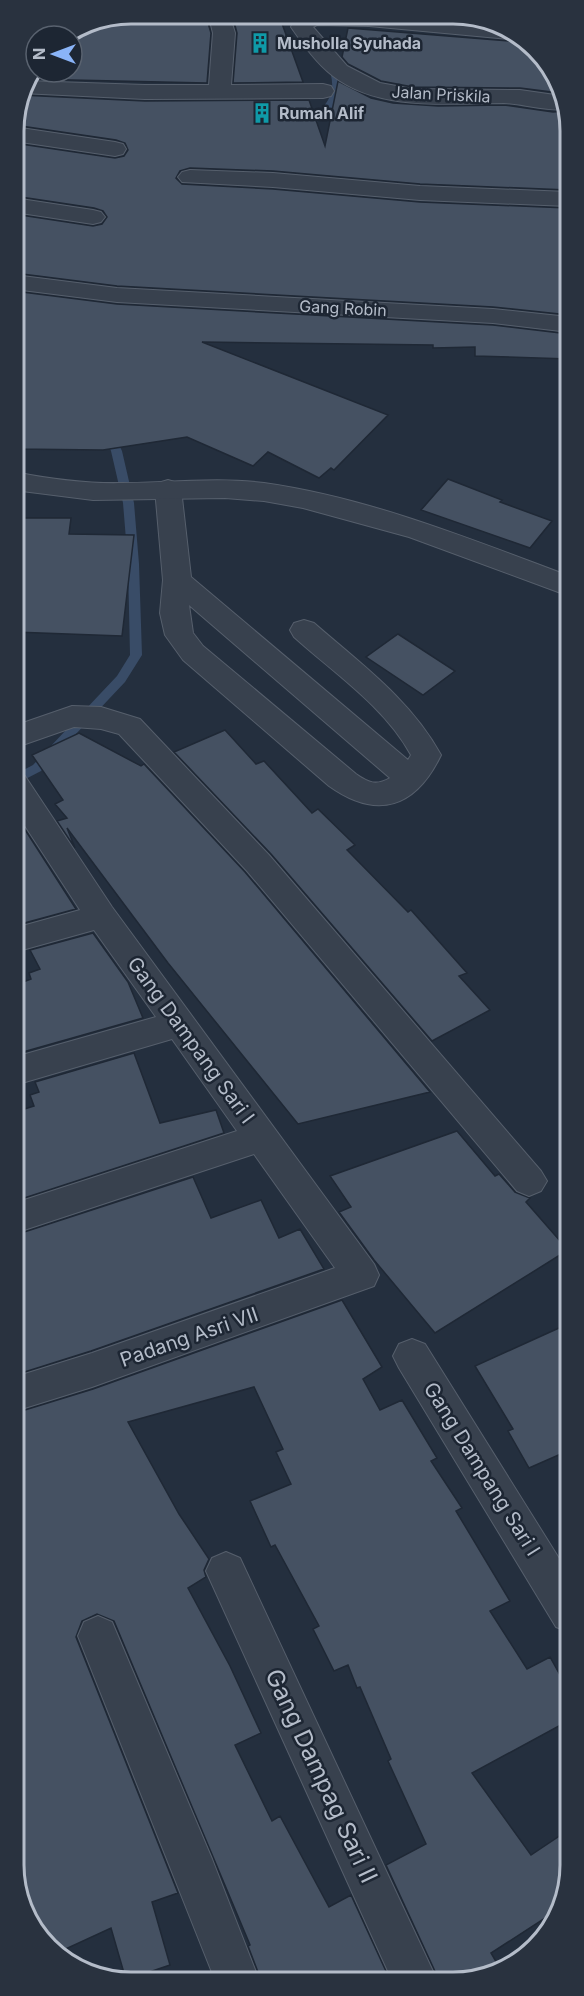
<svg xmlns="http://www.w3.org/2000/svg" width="584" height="1996" viewBox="0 0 584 1996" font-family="Inter,sans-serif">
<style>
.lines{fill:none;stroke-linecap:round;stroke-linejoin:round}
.stream{fill:#394c67;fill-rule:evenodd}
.building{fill:#455162;stroke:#1f2835;stroke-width:1.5}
.minor-casing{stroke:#565f6c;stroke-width:2}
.tertiary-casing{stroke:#565f6c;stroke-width:2}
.minor{fill:#38414e;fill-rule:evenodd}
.tertiary{fill:#38414e;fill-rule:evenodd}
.labels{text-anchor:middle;stroke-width:5;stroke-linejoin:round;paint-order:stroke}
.far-poi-label{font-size:16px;font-weight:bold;fill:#b4bcc9;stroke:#1d2633;text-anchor:start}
.far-street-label{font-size:16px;fill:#b4bcc9;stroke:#1d2633}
.street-label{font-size:20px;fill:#b4bcc9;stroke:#1d2633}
.near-street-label{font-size:24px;fill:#b4bcc9;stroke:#1d2633}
.rim{fill:none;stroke:#b4bcc9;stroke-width:3}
</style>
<rect width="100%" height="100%" fill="#242f3e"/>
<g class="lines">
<path class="stream" d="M285,15H293L308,35L307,37H301Z
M330,59L333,60C337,67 342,74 342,82C343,103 317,130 296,128V124C325,113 342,93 326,62Z
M108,430L112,431L122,451L134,503L139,564L142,655L125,682L41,771L14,785V775L33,765L117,676L130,655L128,564L123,503L111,451L103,433Z"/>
</g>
<path class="building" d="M233,18H280L303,82L233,83L237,33Z
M85,23H208L211,33L207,83L27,79L36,66V72H72V36H66Z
M348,28L509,41L519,39L536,48L560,93L520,88L413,87L381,81L348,64L342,57Z
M338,81L371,98L393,103L438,106L504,105L553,112L568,111V190L420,184L273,171L190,168L180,171L176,178L182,184L273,189L420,202L568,208L569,315L493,307L117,286L14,273V214L93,226L102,224L107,217L103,211L94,208L14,196V143L115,158L124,156L128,150L125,143L116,140L14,125L20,95L145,101L309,100L325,146Z
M14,291L117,304L493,325L569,334V359L475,356V347L433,348V345L202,342L388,415L334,470L331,468L319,478L268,452L253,466L187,437L103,450L14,449Z
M448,479L502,500L500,502L552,521L530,548L421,510Z
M14,518H71L69,534L134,535L122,636L14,632Z
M398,634L455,671L423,695L366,657Z
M225,730L256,764L264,761L312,813L318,809L355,845L347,850L408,912L411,910L467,973L459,976L490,1010L432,1041L271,854L174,752Z
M79,733L141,766L144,764L245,872L430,1092L298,1124L168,963L67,828L75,848L57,821L67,818L55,804L63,800L32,755Z
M24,828L76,909L17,925L15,920V831Z
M93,933L128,982L143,1018L23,1052L15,1030V985L31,979L29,973L40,969L30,950Z
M134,1053L160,1123L216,1110L224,1133L15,1201V1112L34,1106L30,1095L39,1092L35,1082Z
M457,1131L495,1176L499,1174L515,1192L530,1198L526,1202L568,1250L435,1333L374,1260L339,1212L351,1207L330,1176Z
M193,1177L211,1218L261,1200L279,1238L300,1229L324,1269L91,1351L15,1375V1235Z
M342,1300L382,1367L363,1379L380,1410L402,1400L437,1458L431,1461L462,1508L456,1511L510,1601L490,1611L527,1669L550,1657L570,1693V1720L472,1773L531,1855L570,1829V1872L553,1913L491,1953L498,1965L470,1980H439L386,1865L426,1844L388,1761L391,1759L360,1687L357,1688L348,1665L334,1671L313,1629L319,1626L275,1545L271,1547L250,1501L291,1484L276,1452L283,1449L254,1387L128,1422L179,1514L209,1559L204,1570L206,1577L188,1588L230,1666L261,1733L235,1745L272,1821L280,1816L329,1907L351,1895L390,1980H261L248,1946L250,1945L114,1621L97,1614L82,1621L76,1637L178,1893L152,1902L170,1965L126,1980L111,1928L57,1953L48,1948L42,1936L26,1888L18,1892L16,1887L15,1413L93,1389Z
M570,1323V1450L529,1468L508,1431L513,1429L475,1366Z"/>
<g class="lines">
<g class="minor-casing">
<path id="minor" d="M131,14H229L235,33L231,85L323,84L331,86L334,91L331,96L323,98L145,99L21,93L26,81L145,85H209L213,33L210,21L119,22L110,18Z
M303,15H401L466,22L493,25L517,38L509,39L369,26L317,25L313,27L347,66L380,83L413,89L520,90L562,96L568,109C550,112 524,104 504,103C449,103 380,112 333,76C316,63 303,44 291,27L295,16Z
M14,127L115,142L123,144L126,149L123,154L115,156L14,141Z
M190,170L273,173L420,186L568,192V206L420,200L273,187L182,182L178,177L182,172Z
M14,198L93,210L101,212L105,217L101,222L93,224L14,212Z
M14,275L117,288L493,309L569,317V332L493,323L117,302L14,289Z
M168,480L178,483L181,489L191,577L408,760L411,755C385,707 334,673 294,637L290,630L294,623L304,620L314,623C361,664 411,700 441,755C416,807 378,821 329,786L183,660L165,635L160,613L163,580L155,489L158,483ZM189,605L390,778C376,786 369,783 356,774L203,646L193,633Z
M72,706L101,707L140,719L269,855L541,1171L547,1181L541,1191L529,1196L517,1191L247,871L119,734L101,729L74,727L14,748V726Z
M14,773L25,776L112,907L374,1264L379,1275L374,1286L92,1387L15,1411V1377L92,1353L335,1268L254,1154L15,1233V1203L237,1131L172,1039L15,1085V1057L156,1017L94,930L15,952V928L80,910L14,809Z
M412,1339L425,1344L570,1576V1632L556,1627L399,1368L393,1356L399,1344Z
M226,1552L240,1558L437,1980H392L206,1571L212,1558Z
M98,1616L112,1622L212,1859L259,1980H215L78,1636L84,1622Z"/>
</g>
<g class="tertiary-casing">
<path id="tertiary" d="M14,472C50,479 86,484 123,483C170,483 217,477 264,483C370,498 470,539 569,576V596L409,537L303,508L264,501L225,498L93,500L14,490Z"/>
</g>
<use href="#minor" class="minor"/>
<use href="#tertiary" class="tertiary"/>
</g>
<defs>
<g id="building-bare" transform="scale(1.62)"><path d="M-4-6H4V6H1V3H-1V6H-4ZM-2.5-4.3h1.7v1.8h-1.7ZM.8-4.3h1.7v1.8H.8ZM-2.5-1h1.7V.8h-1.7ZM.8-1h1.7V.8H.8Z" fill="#0f9aa8" stroke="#1d2633" stroke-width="2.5" paint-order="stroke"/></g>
</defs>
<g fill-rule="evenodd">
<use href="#building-bare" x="260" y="43"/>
<use href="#building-bare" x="262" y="113"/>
</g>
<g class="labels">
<g class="far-poi-label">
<text x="277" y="49">Musholla Syuhada</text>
<text x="279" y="119">Rumah Alif</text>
</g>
<g class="far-street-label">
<text transform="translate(441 94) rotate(3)" y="6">Jalan Priskila</text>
<text transform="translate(343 308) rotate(3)" y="6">Gang Robin</text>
</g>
<g class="street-label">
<text transform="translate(191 1040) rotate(54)" y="7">Gang Dampang Sari I</text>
<text transform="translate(189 1337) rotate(-19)" y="7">Padang Asri VII</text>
<text transform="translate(482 1469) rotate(58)" y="7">Gang Dampang Sari I</text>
</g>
<g class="near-street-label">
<text transform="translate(321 1776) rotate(65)" y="8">Gang Dampag Sari II</text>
</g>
</g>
<path d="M0 0H584V1996H0ZM131 24H453A107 107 0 0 1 560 131V1865A107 107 0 0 1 453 1972H131A107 107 0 0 1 24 1865V131A107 107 0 0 1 131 24Z" fill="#29323f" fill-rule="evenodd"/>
<path class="rim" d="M131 24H453A107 107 0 0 1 560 131V1865A107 107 0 0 1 453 1972H131A107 107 0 0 1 24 1865V131A107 107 0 0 1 131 24Z"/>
<g transform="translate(54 54) rotate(270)"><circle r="28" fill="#1d2633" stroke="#59626f" stroke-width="1.5"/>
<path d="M0-4.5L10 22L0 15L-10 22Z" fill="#8ab4f8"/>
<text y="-9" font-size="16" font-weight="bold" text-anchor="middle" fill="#b4bcc9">N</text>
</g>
</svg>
